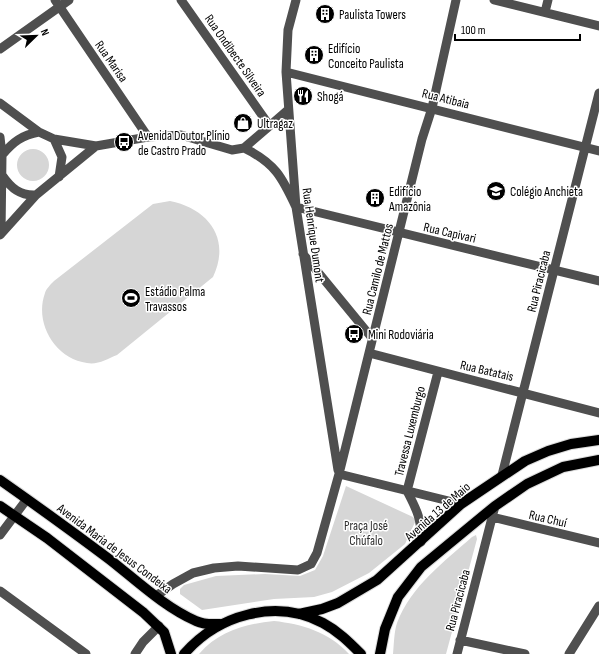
<svg xmlns="http://www.w3.org/2000/svg" width="599" height="654" viewBox="0 0 599 654" font-family="'Sofia Sans Condensed',sans-serif">
<style>
.green{fill:#d6d6d6}
.lines{fill:none;stroke-linecap:round;stroke-linejoin:round}
.major-casing{stroke:#dbdbdb;stroke-width:12}
.minor{stroke:#4f4f4f;stroke-width:9}
.major{stroke:#000;stroke-width:10}
.labels{text-anchor:middle;stroke-width:3;stroke-linejoin:round;paint-order:stroke}
.poi-label{font-size:13px;fill:#000;stroke:#fff;text-anchor:start}
.street-label{font-size:13px;fill:#000;stroke:#fff}
.park-label{font-size:13px;fill:#2d2d2d;stroke:#fff}
</style>
<rect width="100%" height="100%" fill="#fff"/>
<path class="green" d="M17 165a16 16 0 1 1 32 0a16 16 0 1 1-32 0Z
M170,201C209,209 231,239 213,277L117,355C107,359 98,365 87,363C55,359 34,323 45,293C46,289 51,284 54,281L153,204Z
M346,486L413,517L416,520L405,544L369,573L332,592L314,597L274,599L202,610L180,594V589L184,585L216,576L265,574L300,576L315,570L323,556Z
M476,535L477,539L446,654H393C394,644 394,632 397,623C411,586 444,562 472,537Z
M274,621C302,624 329,632 349,654H199C219,631 245,624 274,621Z"/>
<g class="lines">
<g class="major-casing">
<path id="major" d="M0,480C37,506 73,532 109,559C136,580 164,607 196,621C204,625 212,624 220,624
M0,506L47,538L144,613L164,632L171,654
M299,614L322,609L338,603L377,580L461,504L525,461L548,451L571,444L599,440
M184,654C218,615 275,598 323,623C338,631 349,642 361,654
M380,654L385,629L398,597L421,567L495,506L527,484L563,467L599,460"/>
</g>
<path class="minor" d="M55,0L148,137
M181,0L269,125
M296,0L288,30L286,72L296,207L338,470
M494,0L599,26
M545,12L548,0
M0,49L69,0
M286,72L599,151
M0,103L39,132L54,139L96,146L148,137L181,135L232,150L244,148L288,110
M0,137L2,155L1,234
M54,139L62,157L59,177
M244,148C275,163 282,177 296,207L599,281
M2,155C13,142 22,135 39,132
M2,175C11,188 20,196 36,195
M0,235L36,195L96,146
M303,254L372,338
M369,353L599,413
M339,474L461,504
M502,475L599,93
M492,517L599,543
M0,535L27,499
M421,542C422,520 417,510 407,491L438,372
M0,591L86,654
M156,596L173,584L193,573L214,568L238,566L298,570L311,564L317,553L339,474L422,139L432,108L456,0
M460,640L525,654
M135,654L143,642L159,626
M457,654L495,506
M569,654L599,606"/>
<use href="#major" class="major"/>
</g>
<defs>
<g id="building-disc" transform="scale(1)"><circle r="9.5" fill="#000" stroke="#fff"/><path d="M-4-6H4V6H1V3H-1V6H-4ZM-2.5-4.3h1.7v1.8h-1.7ZM.8-4.3h1.7v1.8H.8ZM-2.5-1h1.7V.8h-1.7ZM.8-1h1.7V.8H.8Z" fill="#fff"/></g>
<g id="restaurant-disc" transform="scale(1)"><circle r="9.5" fill="#000" stroke="#fff"/><path d="M-5-6h1v4h1v-4h1v4h1v-4h1v5L-1.5 .5V6h-2V.5L-5-1ZM5-6V6H3V1.5H1.5Q1.5-4 5-6Z" fill="#fff"/></g>
<g id="shop-disc" transform="scale(1)"><circle r="9.5" fill="#000" stroke="#fff"/><path d="M-5-2.5h2.3a2.7 3.5 0 0 1 5.4 0H5L5.5 6h-11ZM-1.5-2.5h3a1.5 2.3 0 0 0-3 0Z" fill="#fff"/></g>
<g id="bus-disc" transform="scale(1)"><circle r="9.5" fill="#000" stroke="#fff"/><path d="M-5-6H5V4H4V6H2V4H-2V6H-4V4H-5ZM-3.5-4V0h7V-4ZM-3.5 1.2v1.5H-2V1.2ZM2 1.2v1.5H3.5V1.2Z" fill="#fff"/></g>
<g id="school-disc" transform="scale(1)"><circle r="9.5" fill="#000" stroke="#fff"/><path d="M0-5L7-2L0 1L-7-2ZM-4 1L0 2.5L4 1V4Q0 6-4 4Z" fill="#fff"/></g>
<g id="stadium-disc" transform="scale(1)"><circle r="9.5" fill="#000" stroke="#fff"/><path d="M0-5a6.5 5 0 1 0 0 10a6.5 5 0 1 0 0-10ZM-3.5-1.8h7v3.6h-7Z" fill="#fff"/></g>
</defs>
<g fill-rule="evenodd">
<use href="#building-disc" x="325" y="14"/>
<use href="#building-disc" x="314" y="55"/>
<use href="#restaurant-disc" x="303" y="96"/>
<use href="#shop-disc" x="243" y="123"/>
<use href="#bus-disc" x="124" y="142"/>
<use href="#school-disc" x="496" y="191"/>
<use href="#building-disc" x="375" y="198"/>
<use href="#stadium-disc" x="131" y="298"/>
<use href="#bus-disc" x="354" y="334"/>
</g>
<g class="labels">
<g class="poi-label">
<text x="339" y="19">Paulista Towers</text>
<text x="328" y="53">Edifício<tspan x="328" dy="15">Conceito Paulista</tspan></text>
<text x="317" y="101">Shogá</text>
<text x="257" y="128">Ultragaz</text>
<text x="138" y="140">Avenida Doutor Plínio<tspan x="138" dy="15">de Castro Prado</tspan></text>
<text x="389" y="196">Edifício<tspan x="389" dy="15">Amazônia</tspan></text>
<text x="510" y="196">Colégio Anchieta</text>
<text x="145" y="296">Estádio Palma<tspan x="145" dy="15">Travassos</tspan></text>
<text x="368" y="339">Mini Rodoviária</text>
</g>
<g class="street-label">
<text transform="translate(236 55) rotate(55)" y="5">Rua Ondibecte Silveira</text>
<text transform="translate(112 61) rotate(55)" y="5">Rua Marisa</text>
<text transform="translate(446 98) rotate(14)" y="5">Rua Atibaia</text>
<text transform="translate(450 232) rotate(13)" y="5">Rua Capivari</text>
<text transform="translate(314 235) rotate(82)" y="5">Rua Henrique Dumont</text>
<text transform="translate(377 269) rotate(-76)" y="5">Rua Camilo de Mattos</text>
<text transform="translate(538 281) rotate(-76)" y="5">Rua Piracicaba</text>
<text transform="translate(487 370) rotate(13)" y="5">Rua Batatais</text>
<text transform="translate(409 431) rotate(-76)" y="5">Travessa Luxemburgo</text>
<text transform="translate(437 511) rotate(-41)" y="5">Avenida 13 de Maio</text>
<text transform="translate(548 518) rotate(13)" y="5">Rua Chuí</text>
<text transform="translate(115 548) rotate(37)" y="5">Avenida Maria de Jesus Condeixa</text>
<text transform="translate(457 600) rotate(-75)" y="5">Rua Piracicaba</text>
</g>
<g class="park-label">
<text x="366" y="530">Praça José<tspan x="366" dy="15">Chúfalo</tspan></text>
</g>
</g>
<g transform="translate(36 36) rotate(67)" stroke="#ffffff" stroke-width="3" paint-order="stroke">
<path d="M0-3L7 15L0 10L-7 15Z" fill="#000000"/>
<text y="-6" font-size="11" font-weight="bold" text-anchor="middle" fill="#000000">N</text>
</g>
<path d="M455 34v6h125v-6" fill="none" stroke="#000000" stroke-width="2"/>
<text x="461" y="34" font-size="12" fill="#000000" stroke="#ffffff" stroke-width="3" paint-order="stroke">100 m</text>
</svg>
